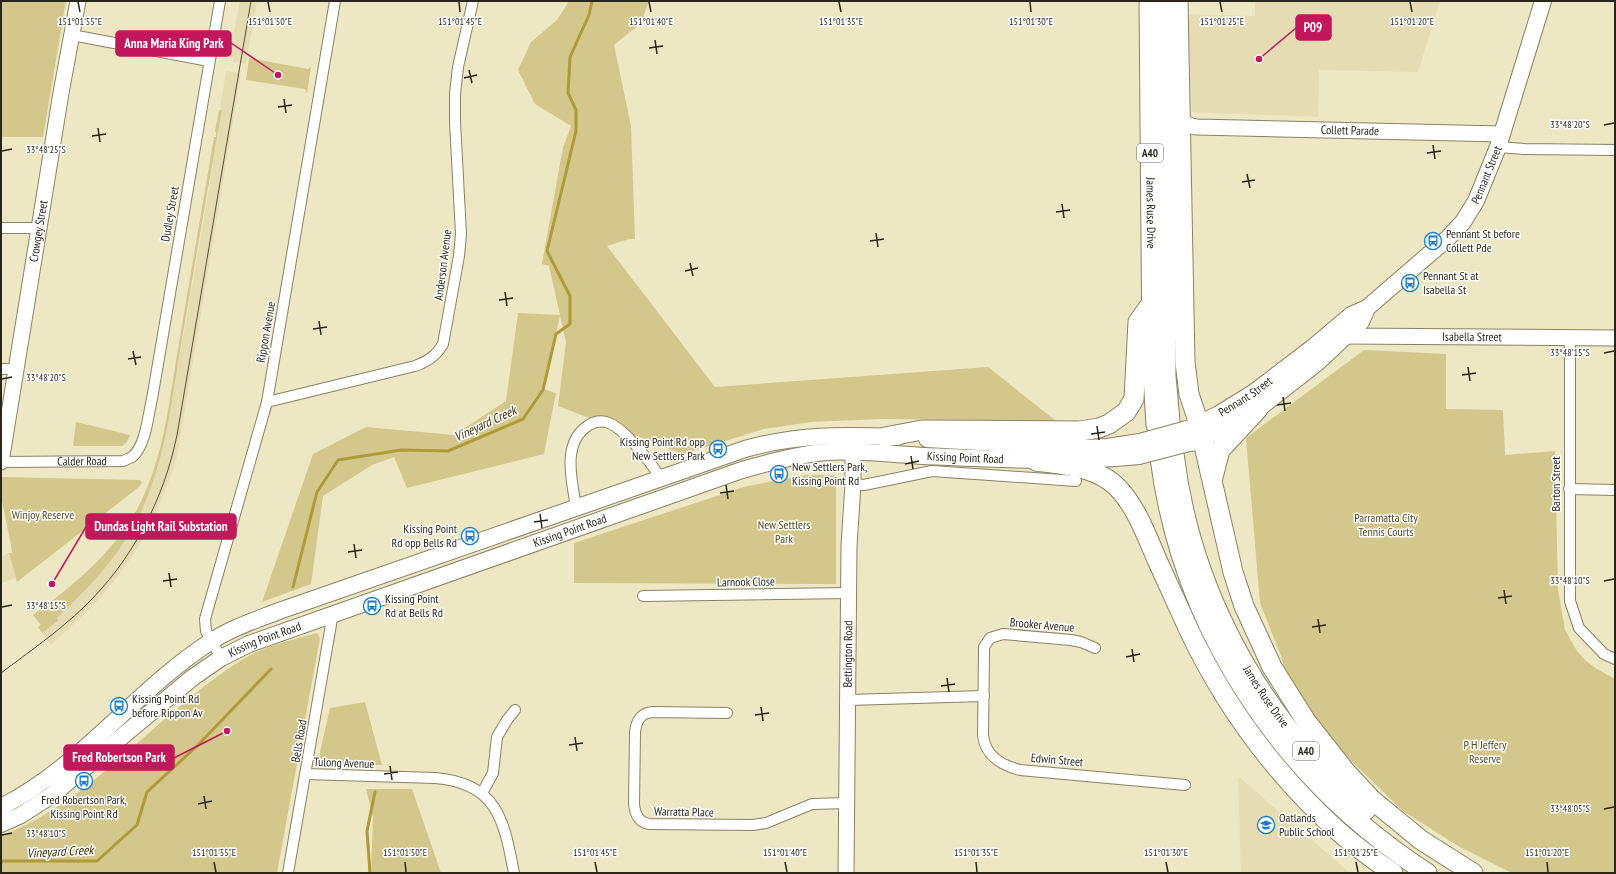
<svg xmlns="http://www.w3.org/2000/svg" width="1616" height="874" viewBox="0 0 1616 874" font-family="'PT Sans Narrow',sans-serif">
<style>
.built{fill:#e6dcb3}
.green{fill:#d4c78b}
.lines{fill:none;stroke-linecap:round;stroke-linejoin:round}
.stream{stroke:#af9a38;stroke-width:3}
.street-casing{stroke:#898263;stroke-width:12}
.secondary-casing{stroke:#898263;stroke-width:17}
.primary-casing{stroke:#898263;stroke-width:18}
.highway-casing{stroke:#898263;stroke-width:21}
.street{stroke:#fff;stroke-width:10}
.secondary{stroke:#fff;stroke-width:15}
.primary{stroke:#fff;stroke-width:16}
.highway{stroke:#fff;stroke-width:19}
.tram{stroke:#534f3d;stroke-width:1}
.primary-bridge-casing{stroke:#898263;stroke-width:18;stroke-linecap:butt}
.primary-bridge{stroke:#fff;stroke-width:16}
.ticks{fill:none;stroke:#2a271a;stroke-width:1.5}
.labels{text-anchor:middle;stroke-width:3;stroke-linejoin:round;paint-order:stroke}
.shield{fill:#fff;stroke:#6a685f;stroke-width:1}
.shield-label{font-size:11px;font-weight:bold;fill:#2a271a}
.street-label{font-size:12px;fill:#2a271a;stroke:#fff}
.poi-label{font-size:12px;fill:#2a271a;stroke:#fff;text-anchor:start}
.park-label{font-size:12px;fill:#544b23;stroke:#fff}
.water-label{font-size:13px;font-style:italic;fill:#3b3207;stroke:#fff}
.ticks-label{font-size:10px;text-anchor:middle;fill:#2a271a;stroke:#fff;stroke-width:3;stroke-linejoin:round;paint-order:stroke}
.leader{fill:none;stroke:#c2185b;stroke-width:1.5}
.callout-dot{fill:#c2185b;stroke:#fff;stroke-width:1.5}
.callout{fill:#c2185b;stroke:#c2185b;stroke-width:1.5}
.callout-label{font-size:13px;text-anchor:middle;font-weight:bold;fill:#fff}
</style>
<rect width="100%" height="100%" fill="#eee7c4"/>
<path class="built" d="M240,1H257L246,64L233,62V58L229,57Z
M1255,1H1440L1418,72L1319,70L1318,117L1192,112L1188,14L1255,16Z
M226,71L241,73L177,457L168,483L158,507L145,535L132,557L114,581L90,609L51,645L42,633L58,621L57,618L81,595L98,576L128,536L159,461L168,423L202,230L222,110H220Z
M9,553L16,578L1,583V557Z
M1238,776L1350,873H1241Z"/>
<path class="green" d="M1,1H66L43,137H1Z
M569,1H649L641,23L614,45L631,126L635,239H629L607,246L715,387L988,367L1056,421L881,419L811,422L764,429L683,454L558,406L566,342L560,316L543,389L556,393L544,454L407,488L394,457L372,465L323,496L311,584L262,602L313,454L366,427L454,435L506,401L518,313L560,315L549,266L542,264L563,147L571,126L535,104L518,70L531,42L557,20Z
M249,58L308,69L311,67L307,93L305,89L246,80Z
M219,110H222C208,186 195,263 182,339C172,398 166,460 140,514C121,554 89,588 57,618L58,621L42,633L38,627L41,625L33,615C71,587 107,558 132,518C165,464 169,398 180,337C191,270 203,204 214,137H216V132L215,131Z
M1364,350L1446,354V409L1503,410L1505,455L1555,451L1558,590L1565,630L1577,651L1586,661L1597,669L1615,679V873H1512L1458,846L1403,811L1337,747L1288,682L1281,656L1260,603L1246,438Z
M76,422L130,435L127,442L122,446H73Z
M807,475H835L836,481V584L574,583V543L747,486Z
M2,477L140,480L142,482L139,487L17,582L9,553H12L11,545L1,496V478Z
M317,633L320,638L277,873H1V836C97,799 159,710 245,658C267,645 293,640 317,633Z
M365,702L382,765L337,766L323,765L320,759V752L330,708Z
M366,789H412L441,873H371L373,817Z"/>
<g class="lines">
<path class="stream" d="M293,587L317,492L338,460L401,450L448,451L523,419L543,390L556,334L570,324V296L547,251L576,131V110L568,93L570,57L589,15L592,1
M1,863L2,861H97L137,825L147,792L198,745L271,669
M370,873L367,831L375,792"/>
<g class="street-casing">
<g id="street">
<path d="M72,35L209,61"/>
<path d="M1498,147L1524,149L1615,150"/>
<path d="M1,228H40"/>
<path d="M1570,338V601L1579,628L1604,654L1615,659"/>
<path d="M1,369H16"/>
<path d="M267,402L415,366C428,361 436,356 443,344L459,256L461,234L455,122V94L458,67L473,1"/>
<path id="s1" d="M2,462L123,461C126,460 129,458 132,457C146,446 148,415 152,399L220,1"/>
<path d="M853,484L864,485L932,471L1076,481"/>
<path d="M1569,489L1615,490"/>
<path d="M576,507C572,481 561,442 589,425C595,421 601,420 609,423C625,429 651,463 661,478"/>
<path d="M643,596L849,593"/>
<path d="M1095,648L1081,642L1071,640L1003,634L990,638L984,647V653L983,735C985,756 1001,765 1020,770L1185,785"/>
<path d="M221,658L206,631L205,619L267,402L335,1"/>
<path d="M848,700L984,696"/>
<path d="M727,713L653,712C640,713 636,721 635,733L634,804C635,814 638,822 649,824L753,825L766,823L812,804L847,803"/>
<path d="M306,774L435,778C498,783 504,821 514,873"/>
<path d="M482,793L493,773L497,737L507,720L515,710"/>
<path d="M288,873L333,613"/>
</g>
</g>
<g class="secondary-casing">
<g id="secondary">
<path id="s2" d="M1180,115C1185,124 1188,126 1197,127L1502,134"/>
<path id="s3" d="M1338,335L1345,336L1615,338"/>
<path id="s4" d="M1,462L61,93L78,1"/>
<path id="s5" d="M846,873L849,546L853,484V440"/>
</g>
</g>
<g class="primary-casing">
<g id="primary">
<path id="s6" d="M1188,429L1219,414L1253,393L1312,348L1351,315L1367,308L1448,238L1463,222L1476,201L1498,147L1543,1"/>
<path d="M927,439L1086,448L1107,447L1140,442"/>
<path d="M1191,443L1215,433L1258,409L1317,363L1361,322L1367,308"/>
<path d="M1,807C81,767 136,690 210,642C231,628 256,620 279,611L745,449C799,434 842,435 898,437"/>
<path id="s7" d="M1,824L21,815L52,795L192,678L221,658L249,644L742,470C766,463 790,457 816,453C851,449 889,454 924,456C996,459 1067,463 1139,456"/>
</g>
</g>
<g class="highway-casing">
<g id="highway">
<path id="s8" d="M1149,1L1152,359L1156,425"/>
<path d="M1164,1L1166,376L1170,421"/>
<path d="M1178,1L1185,362L1189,394L1199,424L1233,572L1244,606L1272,667L1306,721L1346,772L1371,799L1421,840L1473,873"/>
<path d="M885,437L922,430L1080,431L1099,428L1109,424L1126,412L1134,399L1138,322L1150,305"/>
<path id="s9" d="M1174,454C1189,579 1249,698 1339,785C1348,793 1356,802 1366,810"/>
<path d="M1160,458C1182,630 1283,780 1427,873"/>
<path d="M1036,461C1064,465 1097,466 1118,488C1137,508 1147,537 1158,562C1168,584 1178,606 1188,628C1225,707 1274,773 1338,831C1355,846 1374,860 1393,873"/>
<path d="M1213,477L1220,450L1258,409"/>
</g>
</g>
<use href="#street" class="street"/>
<use href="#secondary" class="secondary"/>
<use href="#primary" class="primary"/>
<use href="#highway" class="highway"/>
<path class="tram" d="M1,673C29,652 59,631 84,607C132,561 164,499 177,435L251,1"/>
<g class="primary-bridge-casing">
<path id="primary-bridge" d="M1140,442L1187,429
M1139,456L1189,443"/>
</g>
<use href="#primary-bridge" class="primary-bridge"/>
</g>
<path class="ticks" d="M78,2L80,12M268,2L270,12M459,2L460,12M649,2L651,12M839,2L841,12M1030,2L1031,12M1220,2L1222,12M1410,2L1412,12M655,40L657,54M649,48L663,46M469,70L472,83M464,78L477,75M284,99L286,113M278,107L292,105M1604,125L1614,123M98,128L100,142M92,136L106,134M1433,145L1435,159M2,151L12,149M1427,153L1441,151M1247,174L1250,188M1242,182L1255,180M1062,204L1064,218M1056,212L1070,210M876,233L878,247M870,241L884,239M690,263L693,276M685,271L698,268M505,292L507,306M499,300L513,298M319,321L321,335M313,329L327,327M133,351L136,365M1604,353L1614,351M128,359L141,357M1468,367L1470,381M1462,375L1476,373M2,379L12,377M1283,397L1285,411M1277,405L1291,403M1097,426L1099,440M1091,434L1105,432M911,456L913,469M905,464L919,461M726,485L728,499M720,493L734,491M540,514L542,528M534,522L548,520M354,544L356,558M348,552L362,550M169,573L171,587M163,581L177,579M1604,581L1614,579M1504,590L1506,604M1498,598L1512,596M2,607L12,605M1318,619L1320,633M1312,627L1326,625M1132,649L1134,662M1126,657L1140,654M947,678L949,692M941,686L955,684M761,707L763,721M755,715L769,713M575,737L577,751M569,745L583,743M390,766L392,780M384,774L398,772M204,796L206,809M198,804L212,801M1604,809L1614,807M2,835L12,833M214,862L216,872M405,862L406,872M595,862L597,872M785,862L787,872M976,862L977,872M1166,862L1168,872M1356,862L1358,872M1547,862L1548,872"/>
<defs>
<g id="bus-ring" transform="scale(0.9)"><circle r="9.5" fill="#fff" stroke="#157dc8" stroke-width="1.5"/><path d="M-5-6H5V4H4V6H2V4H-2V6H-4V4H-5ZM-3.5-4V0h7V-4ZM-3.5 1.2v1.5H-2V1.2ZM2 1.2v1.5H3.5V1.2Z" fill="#157dc8"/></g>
<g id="school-ring" transform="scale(0.9)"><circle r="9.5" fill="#fff" stroke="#157dc8" stroke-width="1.5"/><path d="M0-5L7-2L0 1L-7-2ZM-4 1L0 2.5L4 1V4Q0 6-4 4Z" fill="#157dc8"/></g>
</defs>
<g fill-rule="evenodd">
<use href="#bus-ring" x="1433" y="241"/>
<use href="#bus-ring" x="1410" y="283"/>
<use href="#bus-ring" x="718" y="449"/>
<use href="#bus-ring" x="779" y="474"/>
<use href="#bus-ring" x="470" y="536"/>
<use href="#bus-ring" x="372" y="606"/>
<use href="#bus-ring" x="119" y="706"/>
<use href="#bus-ring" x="84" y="781"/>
<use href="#school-ring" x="1266" y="825"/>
</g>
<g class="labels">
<g class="shield">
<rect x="1137" y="144" width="26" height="18" rx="3"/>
<rect x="1293" y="742" width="26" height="18" rx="3"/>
</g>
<g class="shield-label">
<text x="1150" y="157">A40</text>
<text x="1306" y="755">A40</text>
</g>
<g class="street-label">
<text dy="4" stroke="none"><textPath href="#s2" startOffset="175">Collett Parade</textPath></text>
<text dy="4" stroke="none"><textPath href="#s6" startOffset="399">Pennant Street</textPath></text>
<text dy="4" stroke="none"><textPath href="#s8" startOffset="212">James Ruse Drive</textPath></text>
<text transform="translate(170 214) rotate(-80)" y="4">Dudley Street</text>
<text dy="4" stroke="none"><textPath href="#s4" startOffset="234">Crowgey Street</textPath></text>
<text transform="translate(443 265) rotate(-83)" y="4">Anderson Avenue</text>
<text transform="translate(266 332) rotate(-80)" y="4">Rippon Avenue</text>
<text dy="4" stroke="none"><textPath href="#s3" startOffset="134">Isabella Street</textPath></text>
<text dy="4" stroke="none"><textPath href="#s6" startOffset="66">Pennant Street</textPath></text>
<text dy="4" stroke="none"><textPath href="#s7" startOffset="1056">Kissing Point Road</textPath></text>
<text dy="4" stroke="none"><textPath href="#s1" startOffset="80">Calder Road</textPath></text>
<text transform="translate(1556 484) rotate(-90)" y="4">Barton Street</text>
<text dy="4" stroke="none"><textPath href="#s7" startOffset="648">Kissing Point Road</textPath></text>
<text transform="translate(746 582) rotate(-1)" y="4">Larnook Close</text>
<text transform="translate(1042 625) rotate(5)" y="4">Brooker Avenue</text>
<text dy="4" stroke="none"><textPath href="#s7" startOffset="324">Kissing Point Road</textPath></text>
<text dy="4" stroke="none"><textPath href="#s5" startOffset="219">Bettington Road</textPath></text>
<text dy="4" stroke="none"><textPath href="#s9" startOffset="262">James Ruse Drive</textPath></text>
<text transform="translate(299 741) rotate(-80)" y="4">Bells Road</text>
<text transform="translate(1057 760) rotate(5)" y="4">Edwin Street</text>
<text transform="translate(344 763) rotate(2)" y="4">Tulong Avenue</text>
<text transform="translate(684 812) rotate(1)" y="4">Warratta Place</text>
</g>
<g class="poi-label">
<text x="1446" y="238">Pennant St before<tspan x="1446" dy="14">Collett Pde</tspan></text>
<text x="1423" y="280">Pennant St at<tspan x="1423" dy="14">Isabella St</tspan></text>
<text x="705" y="446" text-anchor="end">Kissing Point Rd opp<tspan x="705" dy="14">New Settlers Park</tspan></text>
<text x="792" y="471">New Settlers Park,<tspan x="792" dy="14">Kissing Point Rd</tspan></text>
<text x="457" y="533" text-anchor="end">Kissing Point<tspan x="457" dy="14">Rd opp Bells Rd</tspan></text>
<text x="385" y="603">Kissing Point<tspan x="385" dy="14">Rd at Bells Rd</tspan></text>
<text x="132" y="703">Kissing Point Rd<tspan x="132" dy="14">before Rippon Av</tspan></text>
<text x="84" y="804" text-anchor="middle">Fred Robertson Park,<tspan x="84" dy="14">Kissing Point Rd</tspan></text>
<text x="1279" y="822">Oatlands<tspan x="1279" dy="14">Public School</tspan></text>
</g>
<g class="park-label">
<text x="43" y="519">Winjoy Reserve</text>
<text x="1386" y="522">Parramatta City<tspan x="1386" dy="14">Tennis Courts</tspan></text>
<text x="784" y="529">New Settlers<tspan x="784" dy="14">Park</tspan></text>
<text x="1485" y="749">P H Jeffery<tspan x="1485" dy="14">Reserve</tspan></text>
</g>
<g class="water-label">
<text transform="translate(485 423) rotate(-25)" y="5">Vineyard Creek</text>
<text transform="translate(60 851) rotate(-3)" y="5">Vineyard Creek</text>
</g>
</g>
<g class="ticks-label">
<text x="80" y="25">151°01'55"E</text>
<text x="270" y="25">151°01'50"E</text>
<text x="460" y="25">151°01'45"E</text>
<text x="651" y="25">151°01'40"E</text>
<text x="841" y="25">151°01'35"E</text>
<text x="1031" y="25">151°01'30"E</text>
<text x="1222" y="25">151°01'25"E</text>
<text x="1412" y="25">151°01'20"E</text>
<text x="1570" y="128">33°48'20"S</text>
<text x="46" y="153">33°48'25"S</text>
<text x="1570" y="356">33°48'15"S</text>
<text x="46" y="381">33°48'20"S</text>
<text x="1570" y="584">33°48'10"S</text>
<text x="46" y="609">33°48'15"S</text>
<text x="1570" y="812">33°48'05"S</text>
<text x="46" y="837">33°48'10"S</text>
<text x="214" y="856">151°01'55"E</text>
<text x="405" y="856">151°01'50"E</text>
<text x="595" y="856">151°01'45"E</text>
<text x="785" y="856">151°01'40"E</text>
<text x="976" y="856">151°01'35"E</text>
<text x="1166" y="856">151°01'30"E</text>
<text x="1356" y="856">151°01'25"E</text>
<text x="1547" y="856">151°01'20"E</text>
</g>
<path class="leader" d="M1259 59L1296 28M278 75L231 43M52 584L86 527M227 731L174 758"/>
<g class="callout-dot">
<circle cx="1259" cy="59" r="4"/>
<circle cx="278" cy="75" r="4"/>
<circle cx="52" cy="584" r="4"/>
<circle cx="227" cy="731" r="4"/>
</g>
<g class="callout">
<rect x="1296" y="15" width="35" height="25" rx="4"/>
<rect x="116" y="31" width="115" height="25" rx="4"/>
<rect x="86" y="514" width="150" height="25" rx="4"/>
<rect x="64" y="745" width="110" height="25" rx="4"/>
</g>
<g class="callout-label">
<text x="1313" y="32">P09</text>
<text x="174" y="48">Anna Maria King Park</text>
<text x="161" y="531">Dundas Light Rail Substation</text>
<text x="119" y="762">Fred Robertson Park</text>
</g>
<rect width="1616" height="874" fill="none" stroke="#2a271a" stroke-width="4"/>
</svg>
